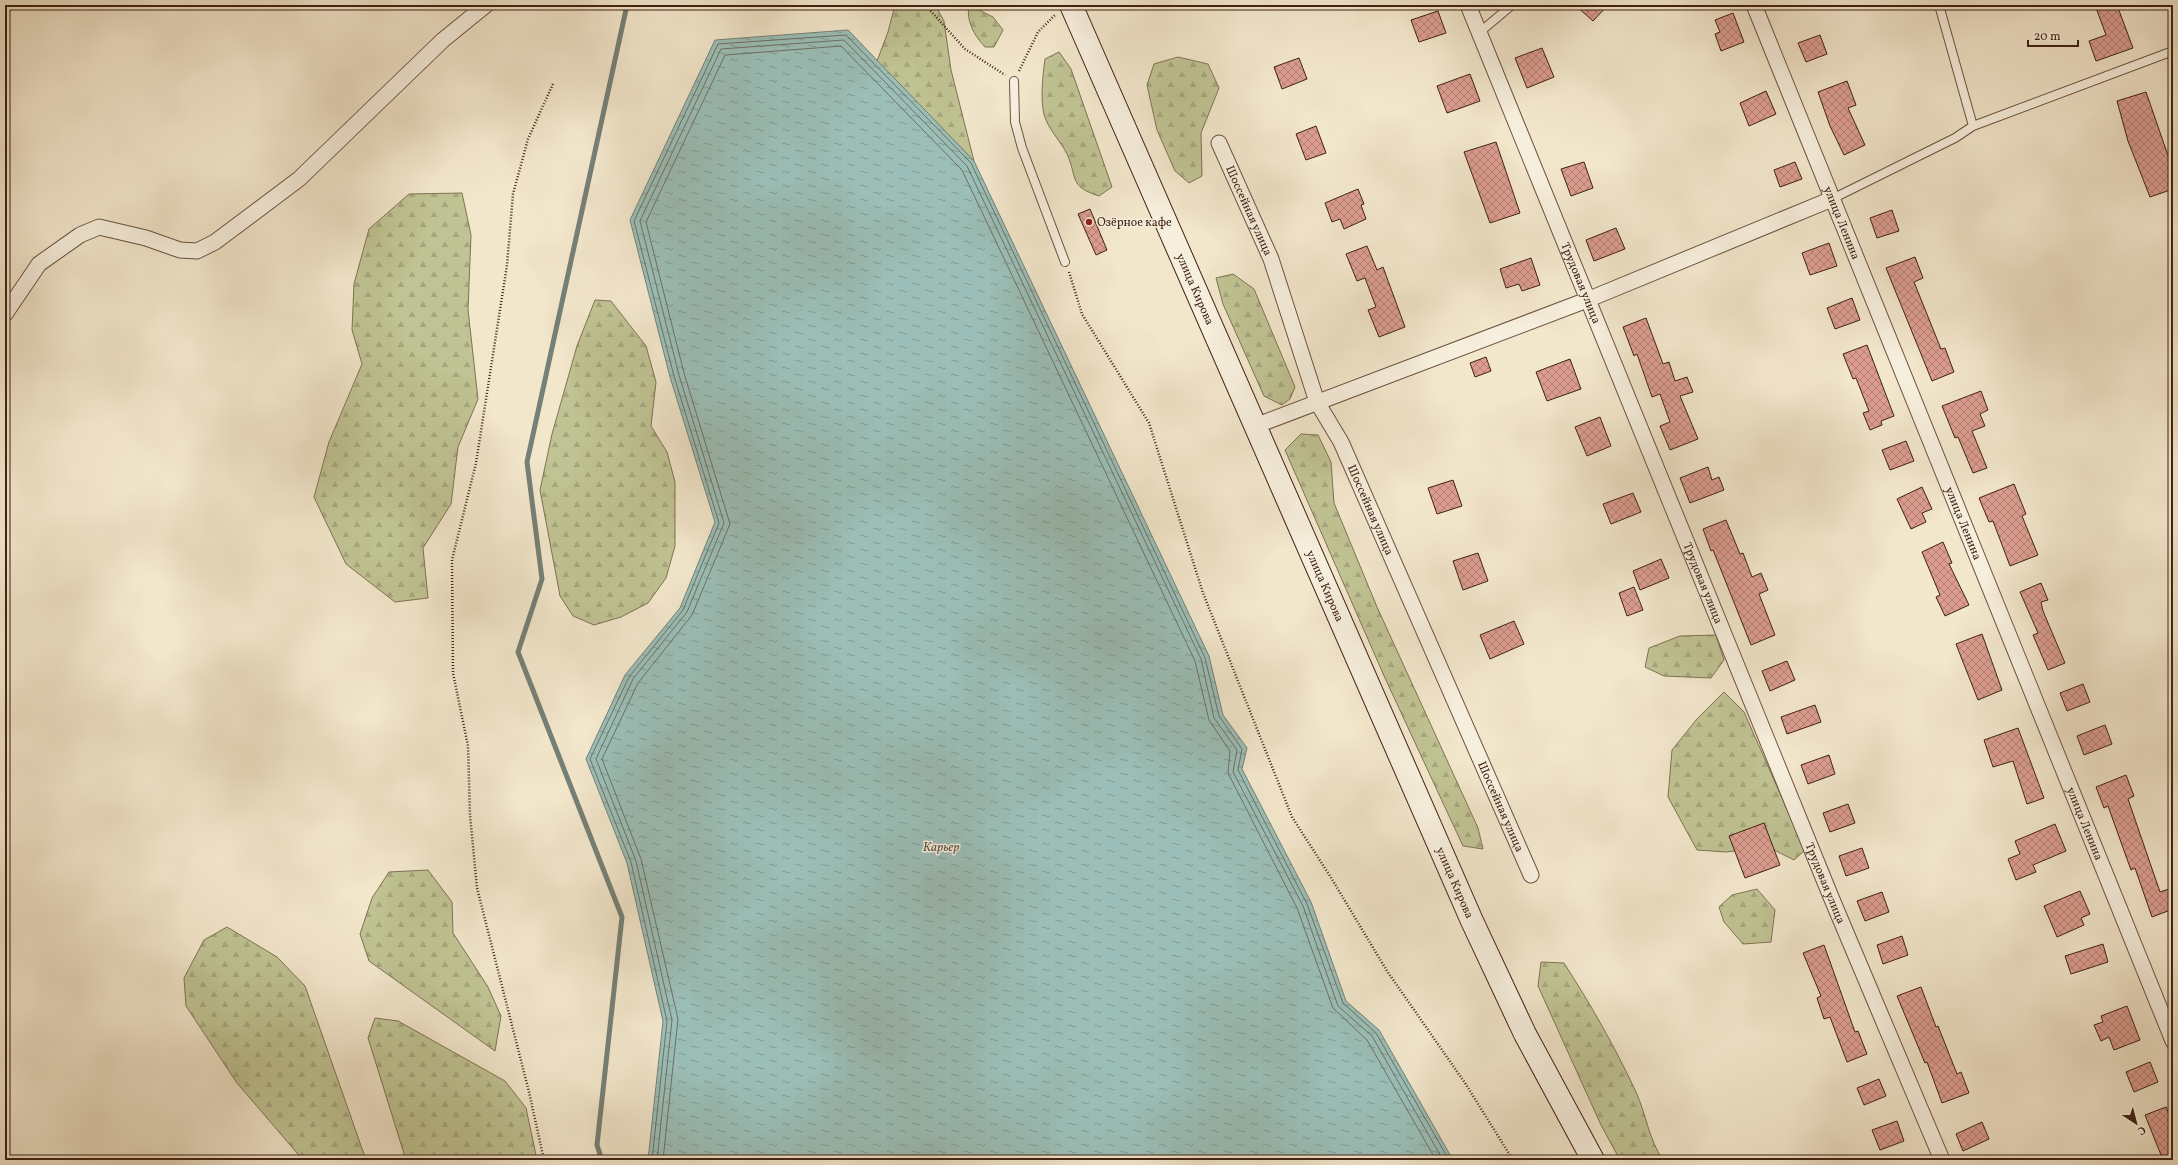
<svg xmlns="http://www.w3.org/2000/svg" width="2178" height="1165" viewBox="0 0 2178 1165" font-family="Vollkorn,serif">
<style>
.forest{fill:url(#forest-firs);stroke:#807253}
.water{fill:url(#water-ripples);stroke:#768076}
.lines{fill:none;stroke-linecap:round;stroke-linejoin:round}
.shore{stroke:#6d7066;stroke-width:1}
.stream{stroke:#768076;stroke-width:5}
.building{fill:url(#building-cross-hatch);stroke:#3f2113}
.lane-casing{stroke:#6c5241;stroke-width:10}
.street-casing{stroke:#6c5241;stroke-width:17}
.secondary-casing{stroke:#3f2113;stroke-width:24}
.path{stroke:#3f2113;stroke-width:2.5;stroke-dasharray:1 2;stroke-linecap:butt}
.lane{stroke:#f7efdd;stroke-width:8}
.street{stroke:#f7efdd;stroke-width:15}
.secondary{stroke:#f7efdd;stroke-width:22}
.poi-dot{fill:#8f2418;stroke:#f7efdd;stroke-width:1.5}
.labels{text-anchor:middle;stroke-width:3;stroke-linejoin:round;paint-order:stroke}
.street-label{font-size:12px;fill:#3f2113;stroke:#f7efdd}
.poi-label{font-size:12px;fill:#3f2113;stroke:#f7efdd;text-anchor:start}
.water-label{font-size:13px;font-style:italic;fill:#5b5045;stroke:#f7efdd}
</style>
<defs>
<pattern id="forest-firs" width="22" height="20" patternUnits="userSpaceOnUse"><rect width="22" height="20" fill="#c0c393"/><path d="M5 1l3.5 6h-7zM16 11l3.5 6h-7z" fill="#a6a77e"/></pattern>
<pattern id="water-ripples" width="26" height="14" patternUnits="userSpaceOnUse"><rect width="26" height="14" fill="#9bbfb8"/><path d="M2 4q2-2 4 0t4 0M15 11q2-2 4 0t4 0" fill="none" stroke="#809b94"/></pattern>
<pattern id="building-cross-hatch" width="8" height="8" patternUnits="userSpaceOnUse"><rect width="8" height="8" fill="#dc9d90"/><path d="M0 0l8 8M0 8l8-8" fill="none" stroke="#b48074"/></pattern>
</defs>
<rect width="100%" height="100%" fill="#f2e6cb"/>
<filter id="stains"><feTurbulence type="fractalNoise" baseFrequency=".005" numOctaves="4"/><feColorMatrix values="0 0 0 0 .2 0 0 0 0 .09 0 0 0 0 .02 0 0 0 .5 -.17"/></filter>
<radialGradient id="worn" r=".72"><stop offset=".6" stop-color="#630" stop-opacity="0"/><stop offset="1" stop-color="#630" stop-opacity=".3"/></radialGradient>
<path class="forest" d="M895,5H935L944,21L951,70L974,161L877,61L888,32Z
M969,5L993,17L1003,30L994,47H985C974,35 966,21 969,5Z
M1059,52L1071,69L1112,187L1099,196C1068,186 1078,178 1067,154C1061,142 1051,132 1046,120C1039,106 1043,74 1045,59Z
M1178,57L1208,64L1219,88L1201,133L1202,176L1189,183L1175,171L1157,130L1147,85L1154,64Z
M462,193L471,235L468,310L478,399L458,447L451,504L423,548L428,598L395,602L346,564L314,497L329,442L362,364L352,330L354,284L369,229L409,194Z
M1233,274L1254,289L1295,387L1290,399L1282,405L1264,396L1223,304L1216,278Z
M595,300L611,301L646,346L656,382L651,426L667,452L675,482V546L666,578L648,603L621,617L594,625L573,616L560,596L540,490L552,434L577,346Z
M1301,434L1318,435L1331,462L1334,503L1377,607L1478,828L1483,849L1463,846L1385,678L1285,450Z
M1716,635L1724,660L1711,678L1664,676L1645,667L1649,648L1680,636Z
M1724,692L1744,712L1805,850L1794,860L1768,847L1726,852L1697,850L1668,797L1672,750L1697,719Z
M428,870L452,902L453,933L488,987L501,1016L495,1051L369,961L360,934L372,898L389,872Z
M1757,889L1775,910L1771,942L1743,944L1724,922L1719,907L1732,895Z
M227,927L277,957L305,986L366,1160H303L237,1083L186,1006L184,978L204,940Z
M1541,962L1564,963C1591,1005 1615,1047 1636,1092C1646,1114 1649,1140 1663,1160H1620L1601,1125L1538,986Z
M375,1018L398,1021L505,1081L526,1108L537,1160H406L368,1038Z"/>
<path class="water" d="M848,30L974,161L1209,656L1223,715L1247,748L1242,769L1311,902L1346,1001L1379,1030L1453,1160H648L663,1021L627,863L586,759L625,675L680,608L715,522L670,377L630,220L715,40Z"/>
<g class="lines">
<path class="shore" d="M652,1160L667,1021L631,862L590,759L629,677L683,610L719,523L674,376L634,221L718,44L846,35L971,163L1205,658L1219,716L1242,749L1238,770L1307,904L1343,1003L1376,1033L1449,1160
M657,1160L672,1020L636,861L596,759L633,679L687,612L724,523L679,375L640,221L721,49L844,40L967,166L1201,659L1214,718L1237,750L1233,772L1303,906L1338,1006L1372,1036L1443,1160
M663,1160L678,1019L641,859L602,759L638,683L692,615L730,524L684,373L646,222L725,55L841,46L962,170L1195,661L1209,720L1230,751L1228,773L1297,908L1333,1008L1367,1040L1436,1160"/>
<path class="stream" d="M602,1160L597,1145L622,917L518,652L542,579L527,462L627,5"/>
</g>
<path class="building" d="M1575,5H1608L1593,21Z
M2095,5H2117L2133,48L2096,61L2089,41L2106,35Z
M1438,11L1446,33L1419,42L1411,20Z
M1733,13L1744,42L1721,51L1715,34L1720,32L1715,20Z
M1820,35L1827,54L1806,62L1798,43Z
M1542,48L1554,77L1527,88L1515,58Z
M1299,58L1307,79L1282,89L1274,67Z
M1470,74L1480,101L1447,113L1437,86Z
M1847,81L1856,105L1848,108L1865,145L1844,155L1830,126L1818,92Z
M1766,91L1776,114L1749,126L1740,103Z
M2146,92L2173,170V189L2150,197L2128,141L2117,101Z
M1316,126L1326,153L1306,160L1296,134Z
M1496,142L1520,213L1490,223L1464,152Z
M1584,162L1593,188L1571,196L1561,169Z
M1795,162L1802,179L1780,187L1774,170Z
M1358,189L1364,204L1361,205L1366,219L1344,229L1340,219L1332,222L1325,203Z
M1090,209L1107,250L1096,255L1078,214Z
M1892,210L1899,231L1877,238L1870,218Z
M1616,228L1625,249L1594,261L1586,240Z
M1829,243L1837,266L1810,275L1802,253Z
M1367,246L1377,270L1383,267L1405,327L1379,337L1368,310L1376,307L1365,278L1357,281L1346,254Z
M1915,257L1923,278L1914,282L1941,349L1945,348L1954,372L1932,381L1886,268Z
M1531,258L1540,285L1522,291L1519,284L1506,288L1500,269Z
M1852,298L1860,320L1835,329L1827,308Z
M1646,318L1663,364L1669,362L1675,381L1687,377L1693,392L1680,396L1698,439L1670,450L1660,426L1670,422L1660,394L1652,397L1637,354L1634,356L1623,327Z
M1867,345L1894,416L1881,421L1882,425L1870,430L1863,413L1869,411L1856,378L1853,379L1843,354Z
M1486,357L1491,371L1475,377L1470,363Z
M1570,359L1581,389L1547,401L1536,372Z
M1981,391L1988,410L1980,414L1985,426L1972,431L1987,468L1973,473L1958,437L1955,438L1942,406Z
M1600,417L1611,446L1587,456L1575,427Z
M1906,441L1914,461L1890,470L1882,450Z
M1708,467L1712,480L1719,477L1724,490L1690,503L1680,478Z
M1453,480L1462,506L1437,514L1428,488Z
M2014,484L2026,514L2022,516L2038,555L2010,566L1993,521L1989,522L1979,498Z
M1922,487L1932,509L1922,513L1926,522L1911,529L1897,499Z
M1633,493L1641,512L1611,524L1603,504Z
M1726,520L1740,554L1743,553L1752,577L1761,573L1768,590L1759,594L1775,635L1751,645L1713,550L1711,551L1703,529Z
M1943,542L1952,563L1949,564L1969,605L1945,616L1936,597L1940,595L1922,552Z
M1478,553L1488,581L1463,590L1453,561Z
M1661,559L1669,578L1640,590L1633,571Z
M2041,583L2048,600L2041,602L2043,611L2065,663L2048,670L2033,635L2038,633L2020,592Z
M1634,587L1643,610L1627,616L1619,593Z
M1514,621L1524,644L1490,659L1480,635Z
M1982,634L2002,690L1978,700L1956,644Z
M1787,661L1795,680L1770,691L1762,671Z
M2083,684L2090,702L2067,711L2060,693Z
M1815,705L1821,722L1787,734L1781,717Z
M2105,725L2112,744L2084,755L2077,736Z
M2018,728L2044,798L2027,804L2013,761L1993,767L1984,740Z
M1829,755L1835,774L1808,784L1801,765Z
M2126,775L2134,796L2128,799L2160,892L2169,889L2173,900V909L2152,917L2135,868L2131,870L2108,806L2104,808L2096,787Z
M1848,804L1855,823L1830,832L1823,813Z
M1764,823L1780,865L1745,878L1729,836Z
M2055,824L2066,851L2033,865L2036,872L2016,880L2008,859L2020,854L2015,841Z
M1862,848L1869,868L1846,876L1839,856Z
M2080,891L2090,914L2081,918L2084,925L2057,937L2044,906Z
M1882,892L1889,912L1865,921L1857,901Z
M1902,936L1908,955L1883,964L1877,945Z
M2103,944L2108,962L2071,974L2065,956Z
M1824,945L1855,1032L1858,1031L1867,1054L1847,1062L1830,1017L1824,1019L1817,998L1821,996L1803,953Z
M1921,987L1936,1027L1938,1026L1957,1074L1961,1072L1969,1093L1942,1103L1927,1062L1925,1063L1897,996Z
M2127,1006L2140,1040L2114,1050L2109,1037L2101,1041L2094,1025L2103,1022L2101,1016Z
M2150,1062L2158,1082L2134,1092L2126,1072Z
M1879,1079L1886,1096L1864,1105L1857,1088Z
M2166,1107L2173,1124V1160H2163L2145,1115Z
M1897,1121L1904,1141L1880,1150L1872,1130Z
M1982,1122L1989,1139L1963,1151L1956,1134Z"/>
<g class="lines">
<g class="lane-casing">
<path id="lane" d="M1939,5L1973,126
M1480,32L1512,5
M1014,81L1015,122L1022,148L1065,262
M1832,199L1955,138L1973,126L2173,51"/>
</g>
<g class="street-casing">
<g id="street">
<path id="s1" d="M1468,5L1831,897L1942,1160"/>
<path id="s2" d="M1754,5L2173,1041"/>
<path id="s3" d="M1219,143L1271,259L1317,402L1341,442L1531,875"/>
<path d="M5,314L39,264L80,235L99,227L146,238L180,250L197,251L215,242L299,179L443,40L486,5"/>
<path d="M1255,426L1587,300L1832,199"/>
</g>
</g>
<g class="secondary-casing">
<g id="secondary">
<path id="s4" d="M1071,5L1472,921L1525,1034L1593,1160"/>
</g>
</g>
<path class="path" d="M911,5L928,8L965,49L1005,75
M1019,71L1038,32L1055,15
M1069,272L1082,314L1149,423L1203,593L1292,817L1330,876L1387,971L1465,1083L1513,1160
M544,1160L529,1092L477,888L470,815L468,746L453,673L452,560L476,463L507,265L513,194L528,139L553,84"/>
<use href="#lane" class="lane"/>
<use href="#street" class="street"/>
<use href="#secondary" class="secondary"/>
</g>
<circle class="poi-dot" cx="1089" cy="222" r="4"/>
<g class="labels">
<g class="street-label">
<text dy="4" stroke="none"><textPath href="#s3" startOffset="74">Шоссейная улица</textPath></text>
<text dy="4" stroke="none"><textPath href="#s2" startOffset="235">улица Ленина</textPath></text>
<text dy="4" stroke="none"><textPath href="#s1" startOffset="300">Трудовая улица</textPath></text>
<text dy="4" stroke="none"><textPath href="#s4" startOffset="310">улица Кирова</textPath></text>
<text dy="4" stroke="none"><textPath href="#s3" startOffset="398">Шоссейная улица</textPath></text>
<text dy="4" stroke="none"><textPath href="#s2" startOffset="559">улица Ленина</textPath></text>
<text dy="4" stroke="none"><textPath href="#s1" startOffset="624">Трудовая улица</textPath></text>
<text dy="4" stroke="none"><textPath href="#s4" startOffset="634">улица Кирова</textPath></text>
<text dy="4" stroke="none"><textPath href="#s3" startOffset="722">Шоссейная улица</textPath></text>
<text dy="4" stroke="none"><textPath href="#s2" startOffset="883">улица Ленина</textPath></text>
<text dy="4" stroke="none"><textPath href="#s4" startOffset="958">улица Кирова</textPath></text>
<text dy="4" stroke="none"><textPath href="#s1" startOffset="948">Трудовая улица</textPath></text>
</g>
<g class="poi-label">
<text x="1097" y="226">Озёрное кафе</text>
</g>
<g class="water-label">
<text x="941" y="851">Карьер</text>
</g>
</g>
<rect width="2178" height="1165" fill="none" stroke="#f2e6cb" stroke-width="20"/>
<rect x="6" y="6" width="2166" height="1153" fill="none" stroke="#3f2113" stroke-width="2"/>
<rect x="10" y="10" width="2158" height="1145" fill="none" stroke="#3f2113"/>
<g transform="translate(2136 1123) rotate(144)" stroke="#f7efdd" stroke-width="3" paint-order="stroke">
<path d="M0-3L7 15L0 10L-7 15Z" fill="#3f2113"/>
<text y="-6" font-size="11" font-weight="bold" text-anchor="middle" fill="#3f2113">С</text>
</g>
<path d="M2028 40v6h50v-6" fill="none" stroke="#3f2113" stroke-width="2"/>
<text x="2034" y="40" font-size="12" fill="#3f2113" stroke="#f7efdd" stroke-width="3" paint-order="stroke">20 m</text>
<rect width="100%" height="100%" filter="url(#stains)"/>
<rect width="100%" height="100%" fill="url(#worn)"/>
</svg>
